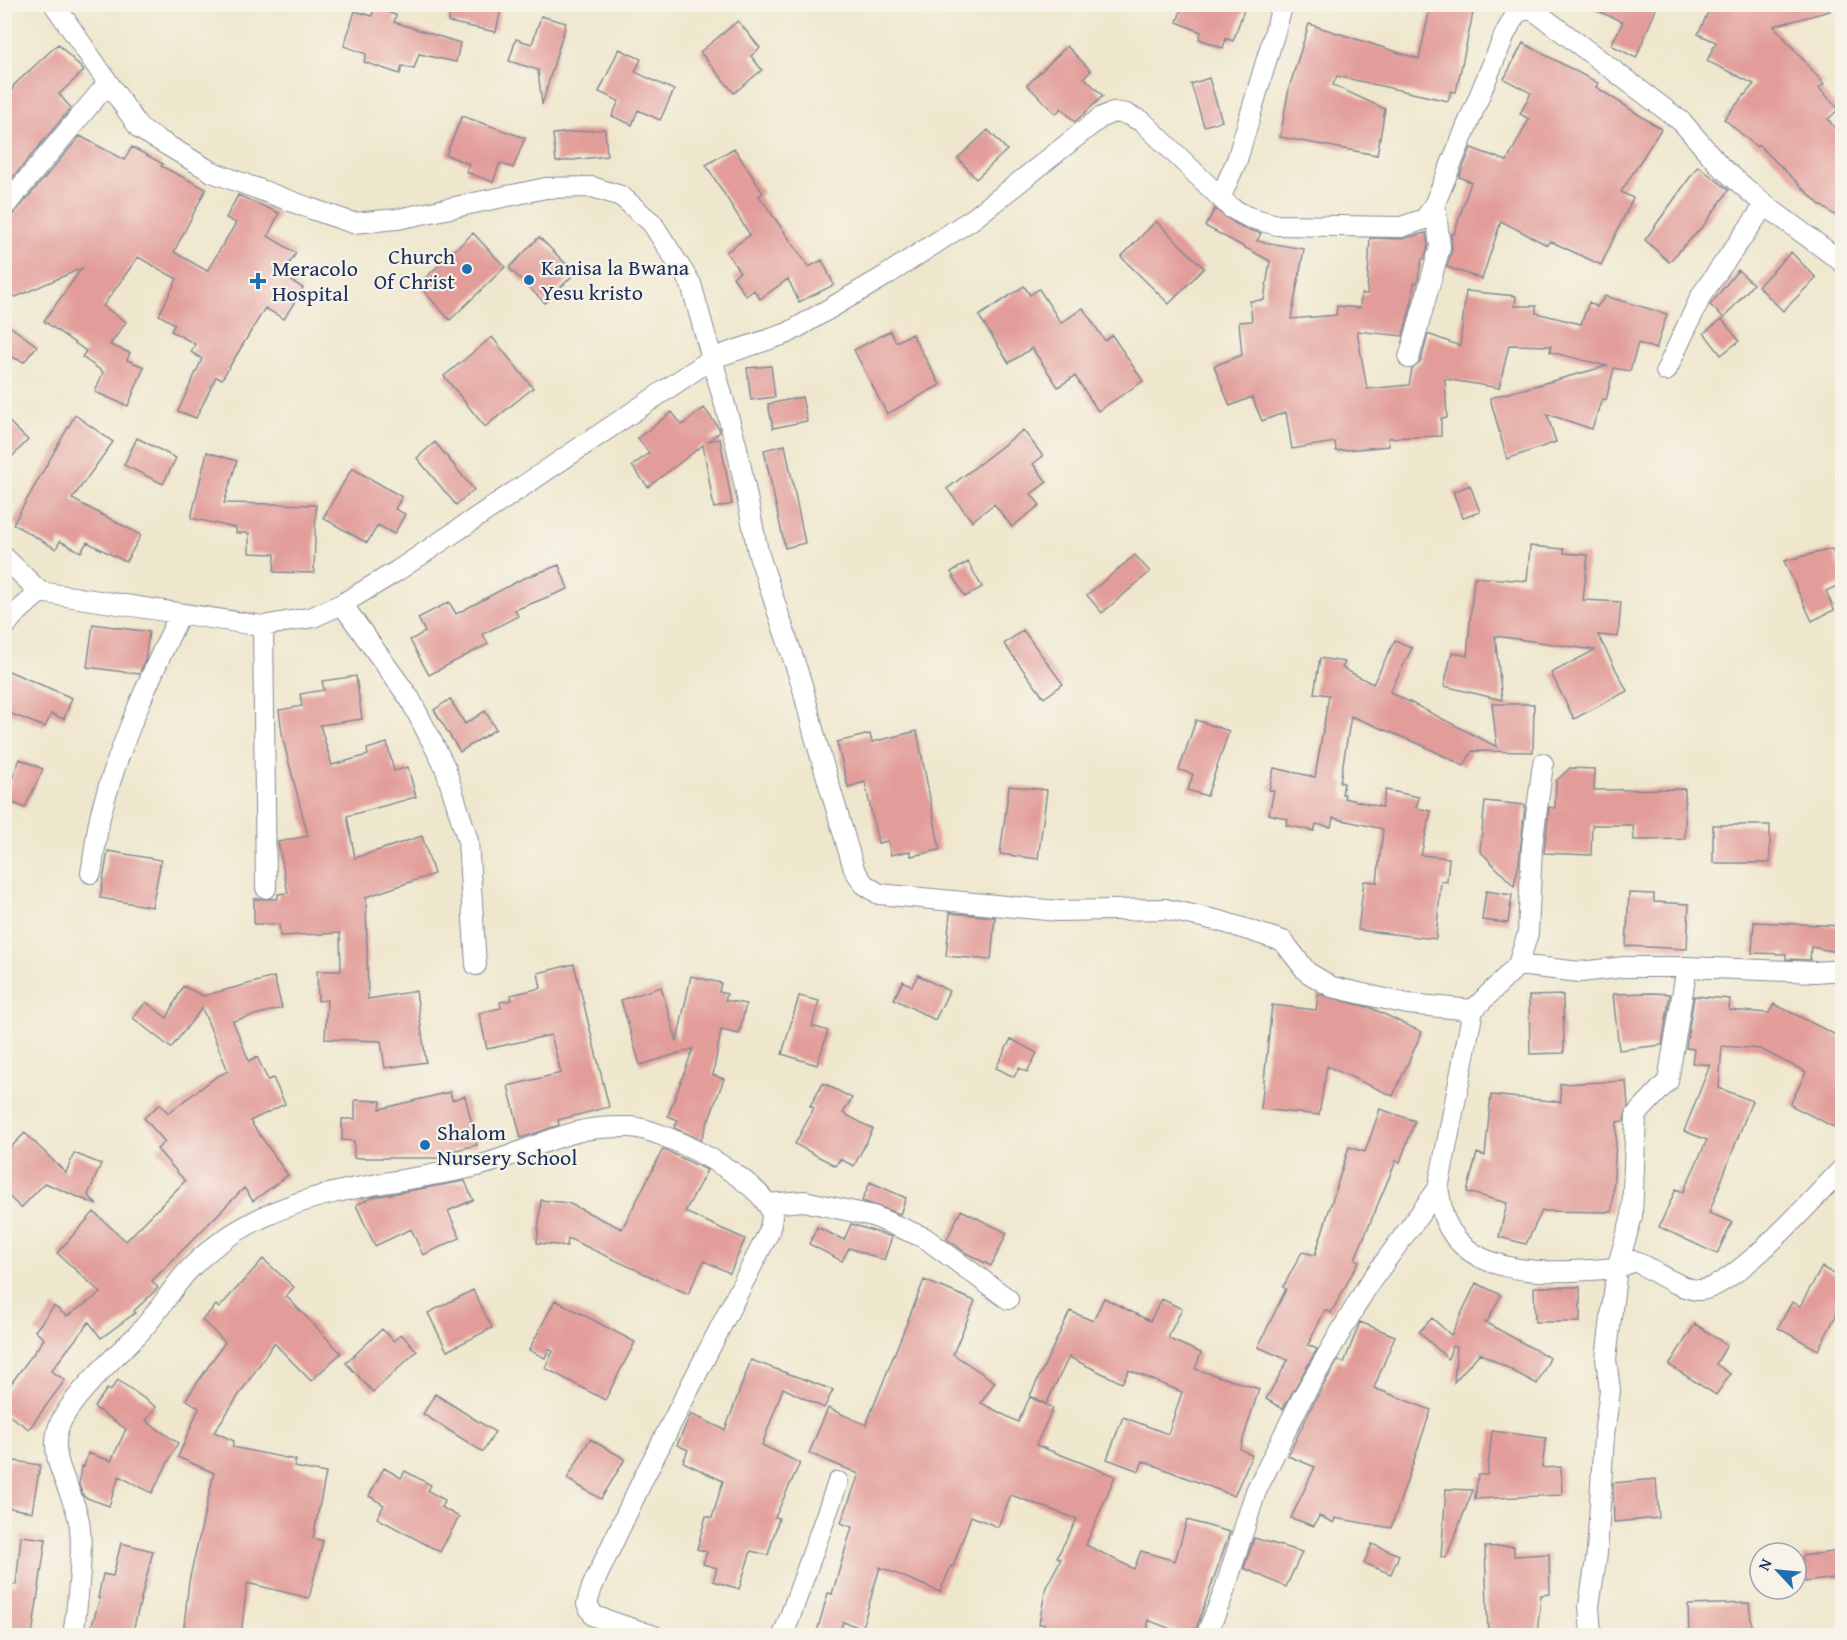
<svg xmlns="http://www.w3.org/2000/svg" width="1847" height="1640" viewBox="0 0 1847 1640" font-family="'Gentium Book Plus',serif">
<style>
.building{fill:#e29c99}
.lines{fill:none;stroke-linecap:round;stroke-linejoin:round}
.street-casing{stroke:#858b96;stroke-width:22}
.street{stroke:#fff;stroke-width:20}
.poi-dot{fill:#1f6fb2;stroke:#f7f3e8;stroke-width:2}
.labels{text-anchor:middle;stroke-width:4.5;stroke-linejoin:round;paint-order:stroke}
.poi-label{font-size:22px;fill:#1b2f5e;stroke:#f7f3e8;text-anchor:start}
</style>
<rect width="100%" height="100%" fill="#f7f3e8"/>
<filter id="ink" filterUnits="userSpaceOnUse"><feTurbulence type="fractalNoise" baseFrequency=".0167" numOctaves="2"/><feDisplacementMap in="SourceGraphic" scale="12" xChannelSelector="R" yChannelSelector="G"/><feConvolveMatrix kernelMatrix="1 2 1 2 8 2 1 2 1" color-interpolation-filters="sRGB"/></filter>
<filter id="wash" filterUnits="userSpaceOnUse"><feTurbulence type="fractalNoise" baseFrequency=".008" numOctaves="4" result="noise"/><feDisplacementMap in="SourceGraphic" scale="24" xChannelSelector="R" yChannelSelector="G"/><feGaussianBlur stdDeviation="1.35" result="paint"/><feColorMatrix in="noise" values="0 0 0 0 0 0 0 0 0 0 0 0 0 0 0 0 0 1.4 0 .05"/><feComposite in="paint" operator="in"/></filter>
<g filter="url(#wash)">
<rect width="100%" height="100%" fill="#efe7cd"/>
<g id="blocks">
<path class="building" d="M452,4H502L496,32L448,22Z
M1183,4H1246L1233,41L1226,38L1223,48L1199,39L1201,32L1177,22Z
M1431,4H1475L1456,92L1451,91L1448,101L1337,76L1333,85L1385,109L1377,155L1280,137L1289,88L1309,24L1419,59Z
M1582,4H1658L1636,58L1611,45L1623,22Z
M1712,4H1829L1830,11L1774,26L1824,84L1819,88L1839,109L1828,119L1842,138V220L1819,204L1759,145L1757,147L1724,119L1754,84L1707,61L1716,42L1698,34Z
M374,8L396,15L394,22L460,43L456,62L419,54L414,69L402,66L400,74L364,62L366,54L344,46L355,11L372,16Z
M541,16L566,23L542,105L538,70L509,61L516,39L532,44Z
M738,21L760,48L751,56L762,70L734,93L700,52Z
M1523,43L1598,83L1596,87L1661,129L1621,192L1633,198L1601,265L1550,241L1547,245L1501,221L1482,279L1447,267L1452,250L1451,234H1454L1471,182L1459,177L1471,148L1507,161L1529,119L1520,114L1531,93L1504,79Z
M58,44L84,71L59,94L71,108L4,188V89L11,93L14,85Z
M1067,46L1091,71L1084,77L1103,96L1075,122L1061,108L1056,114L1027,85Z
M619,49L641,59L635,72L674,90L660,120L638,110L632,125L612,116L619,101L599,92Z
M1209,78L1222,121L1204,126L1191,84Z
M462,116L525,138L513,168L500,163L493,182L466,172L469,164L446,155Z
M605,129L607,156L556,162L553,134Z
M988,130L1007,150L976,179L958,158Z
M80,136L124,160L132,147L163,164L161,166L206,189L174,252L207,271L236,223L226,218L238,195L279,213L268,236L296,253L282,275L303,288L284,319L265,308L222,379L216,377L196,418L178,411L202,359L191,352L195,344L171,331L175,324L159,315L177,279L138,257L103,306L126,322L110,345L130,353L127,360L144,367L128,406L95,392L103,372L82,357L86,351L44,321L82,268L16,297L4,292V219L13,215Z
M734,148L763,193L759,196L809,267L822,260L834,285L799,302L788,279L760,299L754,290L746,296L733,277L740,272L726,252L750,235L706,165Z
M1698,166L1729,190L1704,225L1669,262L1645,240Z
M1215,209L1242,228L1261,233L1257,241L1304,249L1291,319L1336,315L1337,306L1360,308L1361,294H1367L1370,238L1401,239L1426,233L1428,246L1424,259H1422L1417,283H1414L1412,301L1403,336L1357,331L1367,389L1409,385L1412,369L1421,361L1428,334L1460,346L1466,291L1516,296L1515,306H1536V313L1581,324L1589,302L1597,307L1605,296L1667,314L1656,349L1638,343L1630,371L1614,368L1606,400L1602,399L1592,429L1547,414L1556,442L1507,459L1490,398L1607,366L1550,352L1551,346L1509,345L1499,388L1445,379L1447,418H1441V436L1388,438L1389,446L1336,451L1335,442L1292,449L1286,412L1262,421L1252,397L1230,406L1214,366L1242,355L1239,322L1252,321L1250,301L1264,300L1270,261L1205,226Z
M1156,221L1204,268L1169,304L1121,257Z
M473,233L505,267L450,320L418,285Z
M539,237L575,273L545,303L509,268Z
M1791,252L1816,278L1783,311L1758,286Z
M1738,270L1753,284L1724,318L1710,305Z
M1024,286L1030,295L1039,289L1061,323L1083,308L1105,341L1112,335L1143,381L1098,411L1075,376L1058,387L1032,348L1009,363L979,316Z
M1722,319L1739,341L1721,355L1704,333Z
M4,322L37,346L24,362L4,354Z
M890,331L896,342L912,334L940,385L887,414L854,350Z
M492,337L533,388L485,427L444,376Z
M771,366L775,397L751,400L747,368Z
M802,397L807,421L773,428L768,404Z
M704,408L719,428L720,432L708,441L720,439L732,504L714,508L703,445L648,487L632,466L649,453L638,438L672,412L682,425Z
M75,415L113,442L72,499L141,535L126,562L87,542L81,552L60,541L56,549L13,524Z
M4,417L28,440L4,465Z
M1023,430L1043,456L1033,464L1047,482L1031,494L1040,505L1012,527L994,504L972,521L947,489Z
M137,438L176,458L163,484L124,465Z
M435,442L474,490L456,505L417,458Z
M785,445L805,543L785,548L764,450Z
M207,452L237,461L224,503L316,505L314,573L274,572L275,554L249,553V533H236V528L191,518Z
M352,468L402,497L395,509L405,514L394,534L378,525L367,543L323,518Z
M1470,485L1480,512L1463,518L1453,492Z
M1530,546L1564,549V553L1588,555L1583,600L1621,602L1618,637L1598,635L1627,691L1574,719L1551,673L1595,650L1495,636L1502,700L1444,686L1452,652L1467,656L1474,577L1527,581Z
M1832,549L1842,575V584L1826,591L1834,610L1812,621L1784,561Z
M1135,555L1150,572L1102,613L1087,595Z
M968,562L982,587L965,597L951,572Z
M559,565L568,589L515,610L518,616L483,634L488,644L429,675L410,640L425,632L418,618L449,602L456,614L522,579Z
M93,624L149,632L145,661L139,674L87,667Z
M1023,630L1063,684L1044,698L1004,644Z
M1395,640L1412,648L1390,692L1497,747L1492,704H1534L1533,752L1472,751L1464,766L1424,746L1351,716L1340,782L1344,783L1342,794H1345L1344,798L1382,807L1386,790L1419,797L1416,808L1431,811L1421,855L1449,858L1447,882L1441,881L1436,939L1358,930L1364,881L1377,882L1383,829L1333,818L1331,827L1316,824L1314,831L1286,825L1288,819L1269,814L1274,791L1269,790L1274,768L1315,777L1329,695L1314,693L1320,658L1345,662L1342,668L1373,684Z
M4,669L72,698L64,719L51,714L45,727L4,711Z
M356,676L362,719L320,725L332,765L368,755L367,749L387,743L394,771L408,767L416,797L347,816L355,858L422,836L434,874L366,897L368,999L416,991L426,1062L385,1068L381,1041L325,1039L327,1000L318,1001L317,971H341L340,933L280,936L279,924H254V899H278V894L288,893L278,842L308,836L283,740L279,710L302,706L300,694L324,690L322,681Z
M450,699L465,724L485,711L496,729L460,752L434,710Z
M1196,720L1229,731L1207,796L1188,790L1193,774L1179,770Z
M917,731L940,850L911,856L910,851L891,855L888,841L878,843L865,782L848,787L837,742L870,734L872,742Z
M20,759L43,769L25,808L4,799Z
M1570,768L1595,769L1594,790L1685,789V839L1634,840L1633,825H1592L1591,855L1544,853L1549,807L1555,808L1556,781Z
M1009,786L1047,790L1038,859L1000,854Z
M1485,801L1525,805L1519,863L1514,886L1480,851Z
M1713,825H1770V863H1713Z
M108,851L161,860L152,907L100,898Z
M1486,891L1512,895L1508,923L1482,920Z
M1629,893L1654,894V902L1689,904L1687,949L1626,946Z
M950,913L995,917L991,960L946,956Z
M1754,922L1842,926V953L1811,947L1810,960L1786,959V954L1752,953Z
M574,964L609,1107L558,1120L559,1125L521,1138L508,1086L561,1073L551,1035L487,1049L479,1013L501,1008L500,1002L512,1000L511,995L541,988L538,973Z
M918,975L949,991L935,1020L894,999L903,981L912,986Z
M691,976L721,983L719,992L727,994L725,1000L746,1004L739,1034L721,1030L713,1075L724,1079L701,1140L674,1128L678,1120L668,1116L693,1049L640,1065L621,1000L661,987L677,1041Z
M274,977L282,1008L233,1021L249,1061L257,1057L268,1080L273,1078L285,1104L250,1121L288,1175L253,1201L244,1188L152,1281L158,1288L134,1311L135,1313L101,1338L89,1322L51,1371L65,1380L29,1429L4,1412V1393L44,1339L35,1331L54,1306L67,1316L101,1293L57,1253L94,1212L126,1241L185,1181L157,1149L165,1142L144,1118L160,1104L168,1113L216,1077L228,1071L202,1008L171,1048L133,1018L146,1002L167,1018L183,986L203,996Z
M1653,993L1670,994L1662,1045L1619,1050L1613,994Z
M1318,994L1371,1008L1422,1032L1393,1096L1327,1066L1319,1115L1261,1109L1272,1005L1316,1010Z
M1563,995L1564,1053L1530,1054L1529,996Z
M799,996L819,1001L812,1026L828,1031L817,1065L782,1054Z
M1694,996L1730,999L1729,1010L1769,1013L1774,1004L1842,1038V1131L1790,1105L1806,1072L1760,1049L1722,1046L1719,1088L1752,1101L1709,1213L1732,1222L1717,1254L1659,1227L1676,1189L1683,1192L1707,1140L1684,1131L1710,1065L1692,1063L1694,1049L1686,1048Z
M1011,1039L1037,1053L1027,1072L1019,1068L1014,1077L996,1068Z
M1626,1081L1628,1106L1624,1121L1617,1122L1612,1212L1542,1211L1526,1244L1499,1237L1507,1203L1467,1192L1477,1153L1485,1156L1491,1095L1561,1102L1560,1084Z
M823,1083L852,1098L843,1113L873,1129L854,1166L840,1159L836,1166L795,1144L814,1108L810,1106Z
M450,1092L452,1100L465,1096L477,1145L452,1151L455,1158H354V1141L342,1140V1119H355V1100L381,1101L380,1109Z
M1380,1109L1415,1121L1400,1162L1396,1161L1355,1259L1359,1261L1331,1313L1325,1310L1308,1345L1317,1349L1283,1409L1266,1399L1288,1360L1258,1347L1286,1289L1283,1287L1302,1252L1315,1255L1349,1147L1365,1152Z
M25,1133L66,1173L74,1153L101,1164L88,1195L97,1205L45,1183L21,1208L4,1192V1154Z
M663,1149L707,1170L685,1212L745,1239L730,1273L704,1261L688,1294L568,1238L567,1246L537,1243L541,1200L568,1203L622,1229Z
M465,1181L473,1200L448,1211L460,1238L423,1255L411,1229L375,1246L356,1205L373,1197Z
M870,1182L906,1198L900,1214L862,1201Z
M961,1210L1007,1233L991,1266L966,1253L947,1239Z
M851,1224L892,1237L884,1260L849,1248L842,1261L809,1244L817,1227L844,1240Z
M263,1259L294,1287L286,1296L341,1353L311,1381L274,1343L214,1432L234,1441L232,1447L296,1460L294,1467L326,1473L313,1538L323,1541L309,1598L247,1583L241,1635H183L189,1581L214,1473L178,1457L199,1408L186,1399L225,1342L202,1320L216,1305L219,1308Z
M1822,1267L1842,1279V1304L1818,1350L1778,1328L1792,1302L1800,1306Z
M924,1280L975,1301L953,1354L995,1382L981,1403L1018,1422L1030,1397L1053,1408L1036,1445L1115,1476L1086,1545L1134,1569L1141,1551L1175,1561L1187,1520L1230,1532L1194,1635H1186L1148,1620V1635H1043L1044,1624H1039L1046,1587L1061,1559L1057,1557L1077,1519L1011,1495L998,1527L971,1516L953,1567L951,1566L940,1592L880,1567L862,1628L843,1622L839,1635H816L828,1593L832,1594L852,1527L841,1523L859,1474L809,1453L828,1408L866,1425Z
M1476,1283L1501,1295L1487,1322H1485L1550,1358L1537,1384L1480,1353L1454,1382L1457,1347L1452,1346L1448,1359L1419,1332L1432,1318L1451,1335Z
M1534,1287H1580V1322H1535Z
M473,1290L492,1328L447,1351L428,1313Z
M1104,1298L1150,1321L1162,1299L1182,1309L1169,1335V1339L1201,1353L1195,1369L1259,1389L1240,1449L1252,1455L1234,1496L1143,1461L1139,1471L1107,1459L1123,1417L1168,1434L1182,1392L1129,1370L1122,1383L1069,1357L1046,1404L1030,1396L1070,1311L1093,1321Z
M555,1300L635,1342L605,1400L545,1368L553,1351L549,1349L545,1358L529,1350Z
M1360,1322L1395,1336L1374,1388L1431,1410L1391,1528L1335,1518L1334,1523L1319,1516L1314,1526L1291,1518L1315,1467L1288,1456L1313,1404L1338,1360L1344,1363Z
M1695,1324L1727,1345L1716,1364L1730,1374L1716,1395L1669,1365Z
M382,1329L394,1341L401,1334L417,1351L373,1392L346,1363Z
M751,1360L833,1390L824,1408L783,1388L762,1445L800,1463L775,1517L779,1518L768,1555L751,1551L739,1589L713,1581L717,1568L703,1564L707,1552L697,1549L706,1516L712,1518L723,1481L683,1462L688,1450L677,1445L691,1414L725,1430Z
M118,1380L156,1407L146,1421L178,1443L152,1493L119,1476L109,1506L84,1497L79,1485L81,1466L84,1467L88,1453L111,1461L126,1429L94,1407L107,1389L110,1391Z
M435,1394L495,1432L483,1452L423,1414Z
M1492,1431L1546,1438L1542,1468L1561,1467L1562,1495L1475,1499L1478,1475H1487Z
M590,1439L625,1459L601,1499L567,1479Z
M9,1460L40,1465L32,1512L4,1507V1485Z
M384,1468L401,1478L405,1471L431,1485L428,1491L445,1500L441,1507L459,1517L440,1552L377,1518L384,1505L369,1496Z
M1656,1479L1659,1518L1614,1522L1613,1483Z
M1446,1489L1473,1490L1446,1558L1441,1557Z
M21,1536L46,1539L32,1635H4V1583L16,1585Z
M1254,1538L1302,1552L1286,1587L1244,1568Z
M121,1543L153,1551L132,1635H89L100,1598H98L103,1574L113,1576Z
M1372,1544L1399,1555L1391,1574L1364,1563Z
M1514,1546V1556L1549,1554L1550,1594L1541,1595L1537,1635H1488L1485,1547Z
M1840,1551L1842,1577L1805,1582L1802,1556Z
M1749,1603L1753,1635H1689L1688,1605Z"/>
</g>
</g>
<g filter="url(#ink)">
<use href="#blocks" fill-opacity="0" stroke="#858b96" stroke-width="1.5"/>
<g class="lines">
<g class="street-casing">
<path id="street" d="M54,4L140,129L212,172L312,209L353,223L398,219L546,188L592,187L621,196L652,223L691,284L737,448L758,552L802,685L815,737L854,869L864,884L879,894L1058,911L1165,909L1220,921L1283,941L1307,972L1332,987L1408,1004L1473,1010L1518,965L1580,972L1625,967H1687L1815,972L1842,970
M1221,196L1237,160L1283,4
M4,207L108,83
M1409,358L1440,247L1435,203
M1666,371L1702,294L1765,205
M4,557L40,592L263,626L313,617L342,604L397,571L713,358L788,333L885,276L974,218L1100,118L1113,112L1126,114L1143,122L1231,208L1248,217L1277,225L1401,227L1425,219L1435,203L1505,34L1517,12L1532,9L1682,122L1721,167L1765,205L1842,262
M342,604L410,699L445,767L468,841L476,965
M263,626L266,888
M4,628L12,617L40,592
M91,873C95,852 96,830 102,809C121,741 150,677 180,614
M1518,965L1528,933L1532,846L1543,764
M1438,1189C1441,1199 1441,1211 1445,1220C1471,1283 1563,1272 1617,1268L1606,1359L1610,1390L1604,1435L1597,1553L1589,1606L1591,1636
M767,1204L804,1201L873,1216L925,1238L1008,1299
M1617,1268L1632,1216L1636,1115L1668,1081L1687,967
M1617,1268L1635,1261C1651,1269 1684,1292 1701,1290C1735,1287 1816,1196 1842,1169
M73,1636C77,1608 85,1542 78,1517C71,1487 49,1461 58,1429C66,1402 114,1357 134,1338C154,1319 167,1295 185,1274C206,1250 234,1231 263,1217C329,1185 402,1183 473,1167C510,1159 544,1139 581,1131C595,1127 614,1127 629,1127C660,1127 768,1182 772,1216C772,1220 770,1227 769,1232L643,1479L592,1587L587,1604L594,1616L654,1636
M783,1636L838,1482
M1206,1636L1223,1595L1256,1491L1302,1398L1368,1285L1438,1189L1473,1010"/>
</g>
<use href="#street" class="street"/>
</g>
</g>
<g class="poi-dot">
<circle cx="467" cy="269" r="6"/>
<circle cx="529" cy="280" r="6"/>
<path d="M255 272h6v6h6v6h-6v6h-6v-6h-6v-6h6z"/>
<circle cx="425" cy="1145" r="6"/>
</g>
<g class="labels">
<g class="poi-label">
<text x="455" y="264" text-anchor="end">Church<tspan x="455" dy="25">Of Christ</tspan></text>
<text x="541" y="275">Kanisa la Bwana<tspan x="541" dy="25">Yesu kristo</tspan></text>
<text x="272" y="276">Meracolo<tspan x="272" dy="25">Hospital</tspan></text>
<text x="437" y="1140">Shalom<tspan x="437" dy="25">Nursery School</tspan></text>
</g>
</g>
<rect width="1847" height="1640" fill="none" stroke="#f7f3e8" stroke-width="24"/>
<g transform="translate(1778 1571) rotate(296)"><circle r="28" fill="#f7f3e8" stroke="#9fa5b1" stroke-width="1.5"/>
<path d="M0-4.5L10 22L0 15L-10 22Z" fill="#1f6fb2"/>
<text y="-9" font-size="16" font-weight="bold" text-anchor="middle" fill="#1b2f5e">N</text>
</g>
</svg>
